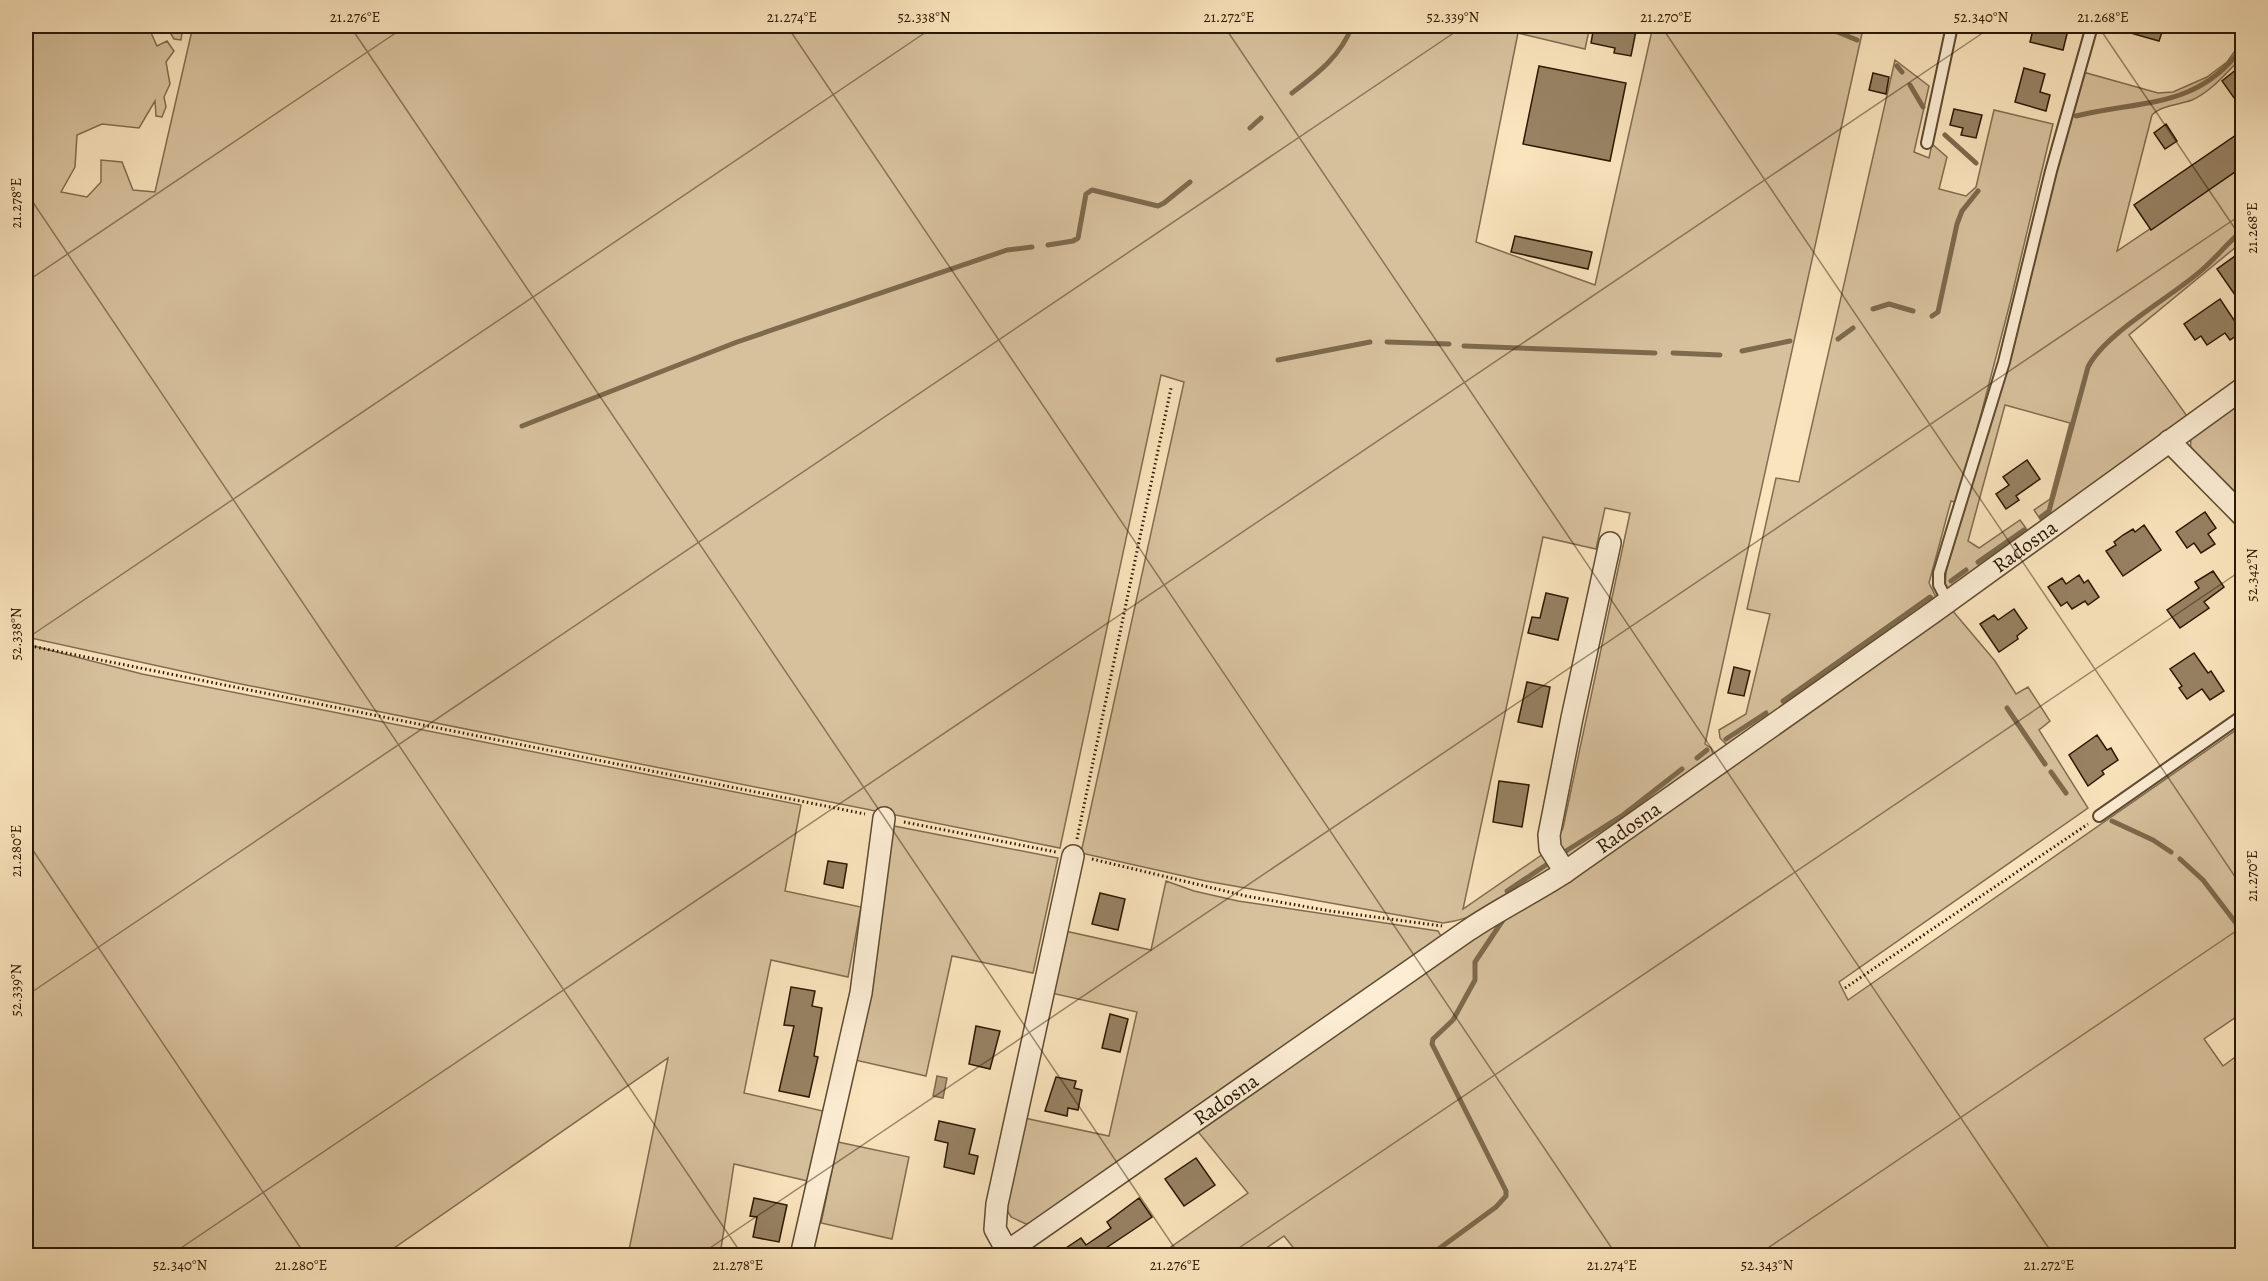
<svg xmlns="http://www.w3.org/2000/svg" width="2268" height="1281" viewBox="0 0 2268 1281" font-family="Alegreya,serif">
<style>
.green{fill:#d7c19d;stroke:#816c50;stroke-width:1.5}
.water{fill:#b49f7d;stroke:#7d694c;stroke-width:1.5}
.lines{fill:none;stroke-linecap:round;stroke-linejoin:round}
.stream{stroke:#7d694c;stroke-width:5}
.building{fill:#978263;stroke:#2b1802;stroke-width:1.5}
.service-casing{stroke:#5f4b31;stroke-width:14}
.minor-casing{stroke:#5f4b31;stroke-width:24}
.path{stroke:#2b1802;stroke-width:3;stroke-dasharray:1.5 3;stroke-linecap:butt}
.service{stroke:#fcedd4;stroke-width:10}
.minor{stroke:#fcedd4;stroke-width:21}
.ticks{fill:none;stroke:#2b1802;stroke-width:1.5;stroke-opacity:0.45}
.labels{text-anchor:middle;stroke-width:6;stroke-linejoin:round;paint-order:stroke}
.street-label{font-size:21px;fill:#2b1802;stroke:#fcedd4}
.neatline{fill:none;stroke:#2b1802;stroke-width:2}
.ticks-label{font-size:15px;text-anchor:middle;fill:#2b1802}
</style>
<rect width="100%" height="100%" fill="#fae4bd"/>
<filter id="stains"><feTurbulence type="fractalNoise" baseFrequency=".00333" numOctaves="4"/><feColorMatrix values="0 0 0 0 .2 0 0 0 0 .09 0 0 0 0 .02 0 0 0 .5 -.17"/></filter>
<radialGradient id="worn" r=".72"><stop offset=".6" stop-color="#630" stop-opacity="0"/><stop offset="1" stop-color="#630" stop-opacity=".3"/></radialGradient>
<path class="green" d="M26,26H148L157,46L167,41L174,51L166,62L170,84L164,97L166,107L162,117L156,116L155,101L139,128L102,124L77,135L75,167L61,192L87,197L101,182V160L122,162L133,190L155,192L193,26H1590L1585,49L1518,33L1476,242L1595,285L1653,26H1853L1863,29L1705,744L1711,748L1713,754L1570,861L1555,845L1563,828L1630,513L1605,508L1596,549L1543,537L1463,909L1543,854L1551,867L1550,876C1517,895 1482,918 1443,923L1206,881L1081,853L1184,382L1161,375L1060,848L236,683L26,637Z
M166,26H183L181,40L174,39Z
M2242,41V57C2227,72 2212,91 2192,100C2179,105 2162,105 2152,115L2117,251L2242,167V242L2129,335L2187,416L2042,522L2034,510L2050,499L2070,423L2005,405L1968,541L1979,548L2020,520L2031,535L1948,590L1945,588L1946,572L2004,372L2083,72L2158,93L2173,92L2207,77L2227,62Z
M1895,60L1929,86L1914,152L1929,158L1932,144L1947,157L1939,189L1966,196L1976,187L1994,110L2053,124L2010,303L1958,503L1951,501L1929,583L1937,599L1727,745L1720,738L1719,730L1746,714L1770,614L1747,609L1776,478L1799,482Z
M2242,396V503C2229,485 2199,471 2191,451C2190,447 2191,441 2191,436Z
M1952,610L1995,661L2016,694L2028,687L2050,721L2039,730L2088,808L1839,982L1848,1000L2242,726V1013L2204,1039L2223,1066L2242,1052V1098L2236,1102L2242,1111V1255L1300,1256L1284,1236L1256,1255L1158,1256L1248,1193L1195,1128Z
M26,644L142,674L801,805L785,891L861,907L848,977L771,960L744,1093L823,1111L808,1181L734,1164L720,1255H628L668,1058L384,1255H26Z
M894,826L1058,858L1033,973L952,956L926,1076L855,1060Z
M1166,881L1194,891L1238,901L1438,931L1442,938L1037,1221L1026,1224L1011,1217L1005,1207L1024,1118L1109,1136L1137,1012L1051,993L1065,931L1151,950Z
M838,1142L909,1157L892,1239L821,1223Z"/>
<path class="water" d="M937,1076L947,1078L943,1098L933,1096Z"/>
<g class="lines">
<path class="stream" d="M1823,26L1857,40
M1897,66L1902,72
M1910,85L1923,107
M1292,93C1317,74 1341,56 1352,26
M2076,116C2142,100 2197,109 2242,48
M1250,128L1261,118
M1945,135L1976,163
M1048,245L1073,241L1078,238L1086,194L1092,190L1158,206L1164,203L1190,182
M1873,309L1889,304L1913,311
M1932,316L1938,312L1957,224L1962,211L1978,191
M1838,339L1853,328
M1387,342L1449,344
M1464,346L1655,353
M1742,351L1790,341
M1673,353L1720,355
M1278,360L1370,342
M522,426L737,342L1007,250L1032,247
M2041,517L2049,511L2088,367C2106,332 2172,297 2203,269C2217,257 2228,242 2242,231
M1978,562L2024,530
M1951,581L1966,570
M1783,701L1930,597L1933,600
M2007,708L2045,764
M1726,739L1766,713
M1697,758L1707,750
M2051,772L2066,793
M2112,821L2153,840L2171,852
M1566,851L1623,815L1682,769
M2180,859L2203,880L2242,931
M1507,891L1546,865
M1429,1256L1496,1207L1506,1196V1191L1432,1044L1433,1039L1453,1020L1475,980V962L1503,920"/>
</g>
<path class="building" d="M1594,26H1637L1631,56L1614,53L1615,48L1591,43Z
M2034,26H2069L2063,50L2030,42Z
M2121,26H2164L2159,41L2120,30Z
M2242,65V109L2222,81Z
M1539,66L1626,83L1610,161L1523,144Z
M2024,68L2045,74L2040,92L2050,95L2046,111L2015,102Z
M1873,73L1889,77L1886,94L1869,90Z
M1954,109L1982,115L1976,138L1961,135L1963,128L1950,125Z
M2166,124L2177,141L2165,149L2154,133Z
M2242,131V167L2151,230L2134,205Z
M1515,236L1592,252L1588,269L1511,252Z
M2242,251V305L2217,269Z
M2220,299L2242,332L2230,340L2225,333L2207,345L2201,336L2195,340L2184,324Z
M2027,460L2040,479L2016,496L2019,500L2006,509L1996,494L2009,485L2003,477Z
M2205,512L2216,528L2208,534L2215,544L2201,553L2194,543L2187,548L2176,532Z
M2144,525L2161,550L2123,576L2106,551L2116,545L2114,542L2123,535L2133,529L2135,532Z
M2213,571L2224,587L2204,602L2209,608L2180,628L2167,610L2199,588L2195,582Z
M2079,575L2084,583L2088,580L2099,597L2088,605L2085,601L2072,609L2067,602L2061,606L2048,587L2062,578L2066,584Z
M1546,593L1568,598L1558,640L1528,633L1532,617L1540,618Z
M2014,609L2027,628L2017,636L2018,639L1999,652L1980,624L1994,615L1998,620Z
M2194,653L2208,673L2211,671L2224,691L2210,700L2202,689L2187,699L2179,688L2182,686L2170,669Z
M1734,667L1750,671L1744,696L1728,693Z
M1527,682L1550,687L1542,727L1518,722Z
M2097,735L2107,750L2111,748L2118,760L2102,771L2104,774L2088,786L2069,755Z
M1499,781L1529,785L1522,827L1493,822Z
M828,861L847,864L843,888L824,884Z
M1100,893L1125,899L1118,930L1092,924Z
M791,987L815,991L812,1006L822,1008L814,1056L818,1057L809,1097L779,1091L794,1026L784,1025Z
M1110,1014L1128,1019L1120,1052L1102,1048Z
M976,1026L1000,1031L990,1069L969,1064Z
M1056,1077L1076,1081L1074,1088L1082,1090L1078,1110L1068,1108L1067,1116L1045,1111Z
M939,1121L975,1129L969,1154L978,1156L974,1174L944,1167L948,1143L935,1140Z
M1196,1158L1215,1185L1184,1206L1165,1179Z
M754,1198L787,1205L779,1242L753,1237L757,1217L750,1216Z
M1139,1198L1152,1217L1133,1230L1094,1256H1054L1081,1238L1086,1245L1111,1228L1107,1222Z"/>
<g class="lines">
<g class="service-casing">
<path id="service" d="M1927,143L1952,26
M1948,602L1939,585V573L2004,362L2051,171L2092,26
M2099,816L2242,716"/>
</g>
<g class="minor-casing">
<g id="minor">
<path d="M2169,441L2242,515"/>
<path d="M1565,872L1550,848L1549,835L1572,718L1610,543"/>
<path d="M1007,1251L995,1229L997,1204L1073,856"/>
<path d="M801,1256L861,993L884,818"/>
<path id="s1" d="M1001,1256L1467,931C1499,909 1533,893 1565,872L1935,611L2242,389"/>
</g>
</g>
<path class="path" d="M26,645L865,814
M904,822L1056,852
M1077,839L1171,388
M1092,859L1246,896L1330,911L1442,926
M1845,988L2088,824"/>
<use href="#service" class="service"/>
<use href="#minor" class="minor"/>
</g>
<path class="ticks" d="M350,26L1180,1256M787,26L1617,1256M1224,26L2054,1256M1661,26L2242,887M2098,26L2242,239M26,192L743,1256M26,282L406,26M26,639L935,26M26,840L306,1256M26,996L1464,26M169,1256L1993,26M698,1256L2242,214M1227,1256L2242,570M1756,1256L2242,927"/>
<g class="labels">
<g class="street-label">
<text dy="7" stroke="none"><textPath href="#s1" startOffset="1246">Radosna</textPath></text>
<text dy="7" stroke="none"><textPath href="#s1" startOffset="760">Radosna</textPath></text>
<text dy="7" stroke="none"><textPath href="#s1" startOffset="274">Radosna</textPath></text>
</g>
</g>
<rect width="2268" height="1281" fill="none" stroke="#fae4bd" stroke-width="66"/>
<rect x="33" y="33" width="2202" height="1215" class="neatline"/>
<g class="ticks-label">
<text x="355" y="22">21.276°E</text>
<text x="792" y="22">21.274°E</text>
<text x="924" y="22">52.338°N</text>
<text x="1229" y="22">21.272°E</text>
<text x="1453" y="22">52.339°N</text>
<text x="1666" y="22">21.270°E</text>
<text x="1981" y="22">52.340°N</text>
<text x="2103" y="22">21.268°E</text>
<text transform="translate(16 203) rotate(-90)" y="5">21.278°E</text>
<text transform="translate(2252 228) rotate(-90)" y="5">21.268°E</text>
<text transform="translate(2252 575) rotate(-90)" y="5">52.342°N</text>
<text transform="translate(16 634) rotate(-90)" y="5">52.338°N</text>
<text transform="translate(16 851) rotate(-90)" y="5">21.280°E</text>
<text transform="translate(2252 876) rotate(-90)" y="5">21.270°E</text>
<text transform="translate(16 990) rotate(-90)" y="5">52.339°N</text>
<text x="180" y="1270">52.340°N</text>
<text x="301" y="1270">21.280°E</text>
<text x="738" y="1270">21.278°E</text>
<text x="1175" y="1270">21.276°E</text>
<text x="1612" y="1270">21.274°E</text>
<text x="1767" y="1270">52.343°N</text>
<text x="2049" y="1270">21.272°E</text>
</g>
<rect width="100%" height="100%" filter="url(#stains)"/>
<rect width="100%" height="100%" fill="url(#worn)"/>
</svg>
